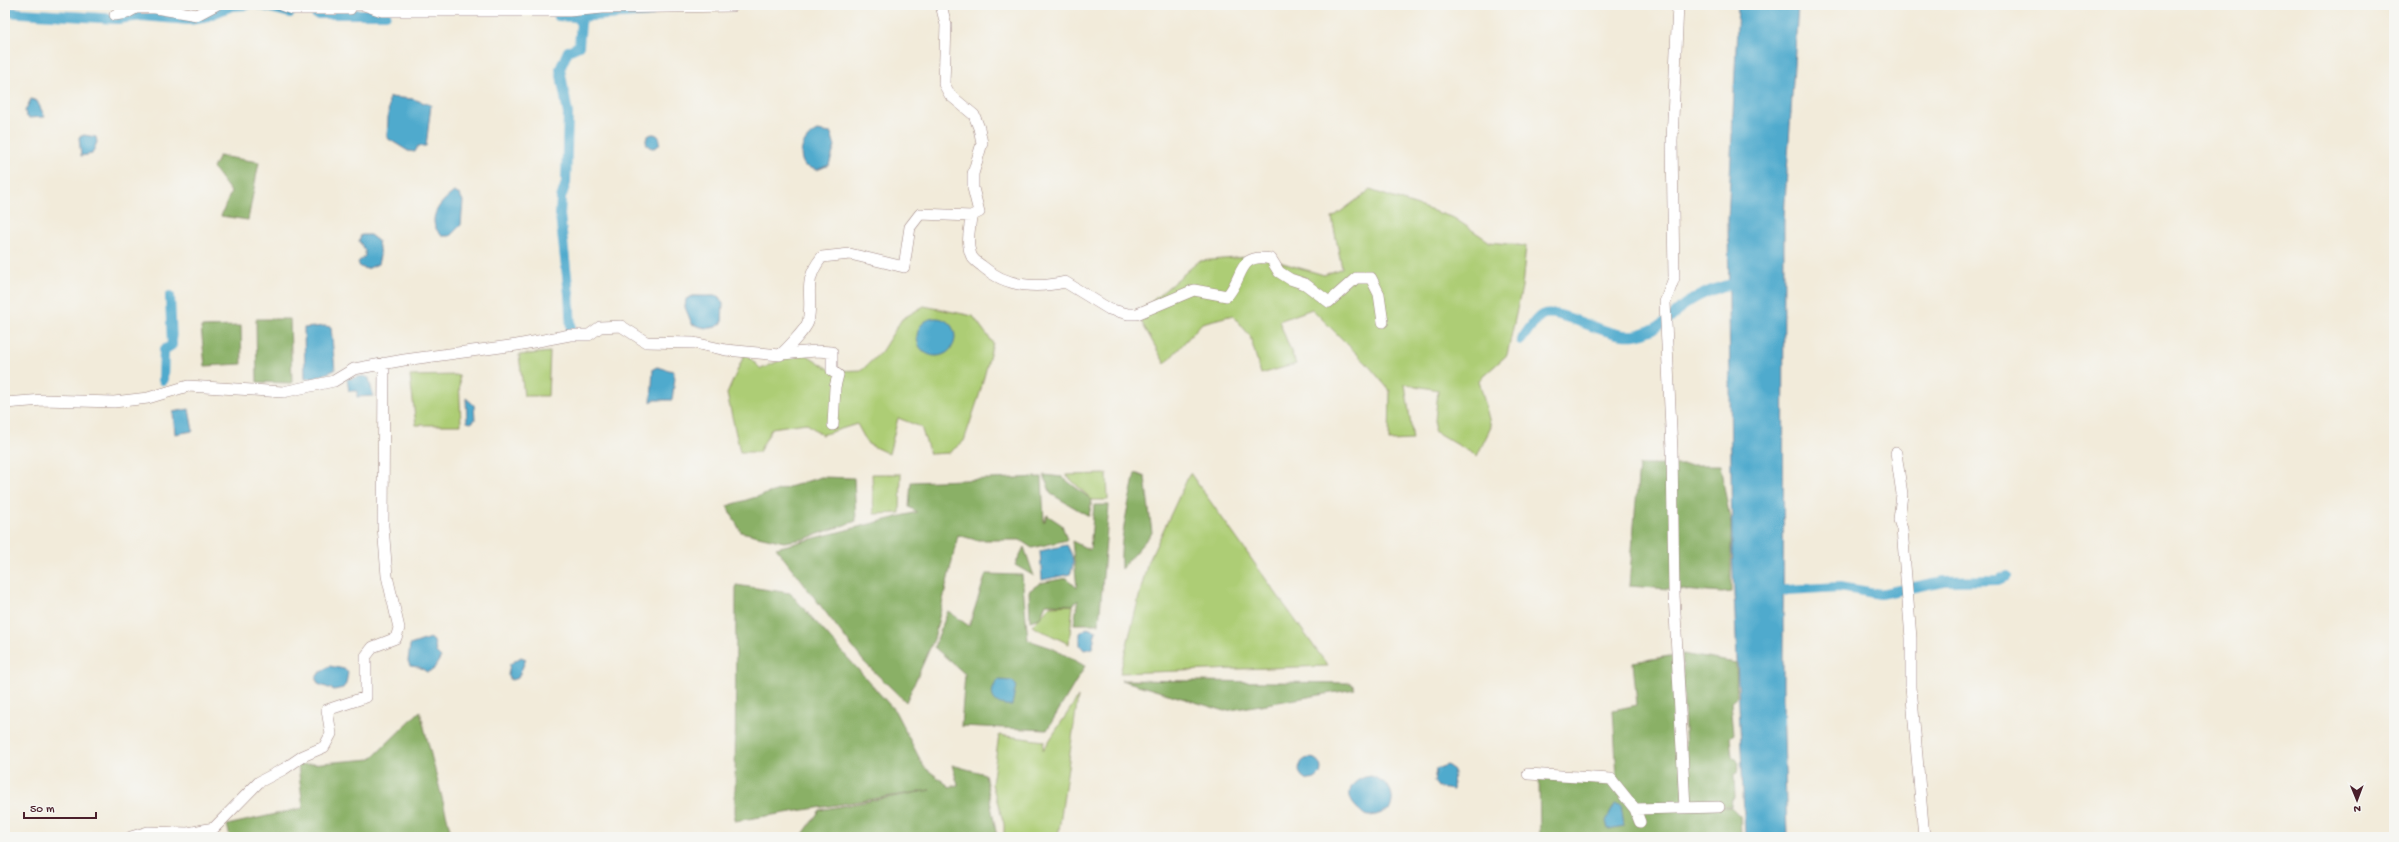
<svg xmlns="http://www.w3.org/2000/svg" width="2399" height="842" viewBox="0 0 2399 842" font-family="'Gochi Hand',sans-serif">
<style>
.green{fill:#adcd75;stroke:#7c7650}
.forest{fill:#8ab066;stroke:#6a6848}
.water{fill:#50aacd;stroke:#4d647c}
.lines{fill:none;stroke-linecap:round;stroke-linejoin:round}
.canal{stroke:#50aacd;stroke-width:10}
.street-casing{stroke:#9e8582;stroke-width:12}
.street{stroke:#fff;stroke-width:11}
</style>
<rect width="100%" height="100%" fill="#f6f6f2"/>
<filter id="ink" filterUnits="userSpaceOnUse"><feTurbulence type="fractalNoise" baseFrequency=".025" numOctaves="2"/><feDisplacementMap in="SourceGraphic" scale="8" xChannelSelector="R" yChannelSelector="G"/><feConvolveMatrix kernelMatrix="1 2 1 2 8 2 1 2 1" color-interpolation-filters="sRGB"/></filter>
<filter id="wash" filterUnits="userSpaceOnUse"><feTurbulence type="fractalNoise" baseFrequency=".012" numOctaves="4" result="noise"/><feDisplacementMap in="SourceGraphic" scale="16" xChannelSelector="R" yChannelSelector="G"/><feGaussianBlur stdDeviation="0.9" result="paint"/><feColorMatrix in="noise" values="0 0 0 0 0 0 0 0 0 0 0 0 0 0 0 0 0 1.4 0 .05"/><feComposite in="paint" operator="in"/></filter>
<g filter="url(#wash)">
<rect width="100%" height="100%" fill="#f2ebda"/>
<path class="green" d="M1370,190L1454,218L1490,242L1526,246L1522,287L1507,355L1479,380L1491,427L1477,456L1434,431L1438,390L1405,384L1413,440L1389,441L1390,391L1368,365L1312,309L1279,321L1296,364L1261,374L1250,336L1233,315L1202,323L1165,364L1137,314L1199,261L1259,256L1324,275L1342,268L1332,218Z
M924,306L973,316L993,343L979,396L964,441L949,453L930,454L921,427L898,418L889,454L868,444L857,424L822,435L806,423L772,428L759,452H740L727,394L745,353L761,369L801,351L832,371L862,370L881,352L902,319Z
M550,352L548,396H524L519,355Z
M459,375L461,425H416L410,376Z
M1190,473L1328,666L1120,673L1147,565Z
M872,474H901L900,513L874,514Z
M1107,474L1108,500H1092L1066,475Z
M1073,605L1069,644L1032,626L1050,606Z
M1078,697L1058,837H1004V824L992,784L999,735L1044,741L1043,750Z"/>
<path class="forest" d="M219,156L259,162L248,220L221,216L231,192L213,168Z
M256,319H290L292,383L257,382Z
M241,326L242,364L205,366L201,327Z
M1639,465H1720L1731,524V592L1722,593L1629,586Z
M1135,473L1145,477L1152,533L1121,569C1119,536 1129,505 1135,473Z
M1044,475L1062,477L1092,500L1089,516L1051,494Z
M821,477L854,478L856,521L804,539L784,542L741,532L727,506Z
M1042,477L1044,523L1047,515L1062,525L1067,540L1032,548L1020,540H976L958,535L934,639L906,702L864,662L776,548L917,512L909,507L911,482Z
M1094,505H1109L1099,624H1074L1078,600L1073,605L1046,604L1040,618L1030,621L1029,591L1040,583L1067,578L1077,588L1072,541L1090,550Z
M1024,547L1034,576L1015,565Z
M986,574L1022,575L1028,640L1052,648L1085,666L1047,730L961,726L965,674L934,647L948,611L969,626Z
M736,585L790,593L895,711L924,767L950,787L958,785L952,765L985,774L997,837H801L820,810L930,790L735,821Z
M1682,654L1736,663L1737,697L1731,702L1734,734L1730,737L1732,756L1739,763L1737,773L1734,774L1735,798L1732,800L1731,806H1688Z
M1676,655L1684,806L1636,807L1615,779L1617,777L1613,710L1637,705L1633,662Z
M1121,680L1351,683L1355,689L1225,711Z
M420,711L452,837H230L227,825L303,808L298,765L371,759Z
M1539,776L1610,781L1637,810L1731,807L1740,816L1741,836L1540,837Z"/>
<path class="water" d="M1738,5H1798L1784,217L1783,701L1787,837H1745L1732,549L1728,221Z
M389,97L413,99L431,105L426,146H418L415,152L408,151L387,138Z
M31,99L37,101L45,117L29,118L26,116L25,111Z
M817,131L831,133L835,146L829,165L817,170L805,166C796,153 804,137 817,131Z
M646 141a7 7 0 1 1 14 0a7 7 0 1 1-14 0Z
M84,135L96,137L97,142L92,154L81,156L79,137Z
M454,192L460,195L463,201L461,225L450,236H442C424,220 440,202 454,192Z
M361,235H370L378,241L380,256L378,264L367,269L360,267L358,262L365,256V251L359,241Z
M693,296H719L723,304L722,323C713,331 703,328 692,324L685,307L686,299Z
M917 337a19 19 0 1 1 38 0a19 19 0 1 1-38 0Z
M325,326L331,327L335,370L315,378L305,379L304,328Z
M657,367L673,371L675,378L672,400H654L651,402L653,369Z
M364,376L369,378L373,396L357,397V391H349L347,379Z
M466,398L474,405L475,420L471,423L467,422Z
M189,409L193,431L175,434L173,412Z
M1067,545C1072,554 1076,564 1070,574L1042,580L1040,551Z
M1087,628L1096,631L1092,648L1084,650L1080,645V633Z
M430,638L434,641L436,652L441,657L433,670L427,672L419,667L410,666L408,661L410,645Z
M521,657L526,659L518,678L511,680L508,675L510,664Z
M330,666L344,669L348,672L346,684L343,688L334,690L318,684L316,678L319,673Z
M998,680L1012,681L1016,685L1012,705C994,707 986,694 998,680Z
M1299 769a11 11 0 1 1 22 0a11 11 0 1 1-22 0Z
M1447,765L1454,770L1453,790L1439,788L1434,782L1436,769Z
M1370,776C1386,780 1397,792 1390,809C1384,812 1376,816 1369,816C1365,816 1362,813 1359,810C1342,796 1350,779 1370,776Z
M1615,804L1621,805L1624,826L1608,829L1606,821Z"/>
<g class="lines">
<path class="canal" d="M259,5L290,13
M5,12L117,19L142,16L189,20L203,18L232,6L247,5
M316,14H386
M558,16L576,17L581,23L579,46L568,51L560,69L568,114L566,183L561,198L560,215L569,294L571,329
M576,17L650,12
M1521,340C1527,333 1534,319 1542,315C1557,306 1607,339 1635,335C1648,333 1665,324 1675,314C1678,311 1681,306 1685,304C1703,292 1720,286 1741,282
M163,380L164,350L172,345L170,296
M1770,591L1840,587L1880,594L1944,581L1998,580L2007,576"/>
</g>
</g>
<g filter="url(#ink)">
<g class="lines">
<g class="street-casing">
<path id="street" d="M281,5L292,9H350L351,5
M351,5H364L382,11H569L603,8L733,6
M941,5L946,25L944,84L950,95L974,115L979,128L982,143L973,174V188L979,212L971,216C970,229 966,243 971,255C973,260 978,263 982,266C1006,287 1035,289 1065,282L1109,309L1128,314H1137L1194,290L1227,296C1244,278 1237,252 1271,259L1279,272L1290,279L1305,284L1329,302L1356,278H1371L1379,294L1383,322
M1678,5L1672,141L1674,278L1665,302L1672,450L1674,594L1685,808
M115,15L127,13L136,8H155L197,15L216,5
M782,354L816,351L832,352V371L838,375L835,387L833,425
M5,403L43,400L114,402L148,398L188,386L283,392L334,381L354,369L404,360L517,345L570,335H589L600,327L621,326L646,342L694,343L726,350L780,355C786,350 806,329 808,322C814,295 801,283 822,257L850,254L904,267L910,227L920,214L971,216
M1896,453L1902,494L1899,520L1902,529L1911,638V687L1924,837
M1528,774L1611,779L1635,809L1640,822
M1635,809L1719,807
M131,837L148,832L188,833L214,828L259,782L284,769L303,756L324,747L331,734L327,710L366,697V656L373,647L396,638L399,628L387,576L383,526L384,363"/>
</g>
<use href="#street" class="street"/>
</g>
</g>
<rect width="2399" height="842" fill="none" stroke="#f6f6f2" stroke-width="20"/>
<g transform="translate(2357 800) rotate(179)" stroke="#f6f6f2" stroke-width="3" paint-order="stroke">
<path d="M0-3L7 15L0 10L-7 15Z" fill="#4a1f2b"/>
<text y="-6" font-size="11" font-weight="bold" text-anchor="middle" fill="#4a1f2b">N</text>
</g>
<path d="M24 812v6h72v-6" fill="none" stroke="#4a1f2b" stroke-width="2"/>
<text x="30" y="812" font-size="12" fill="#4a1f2b" stroke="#f6f6f2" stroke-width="3" paint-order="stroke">50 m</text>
</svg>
